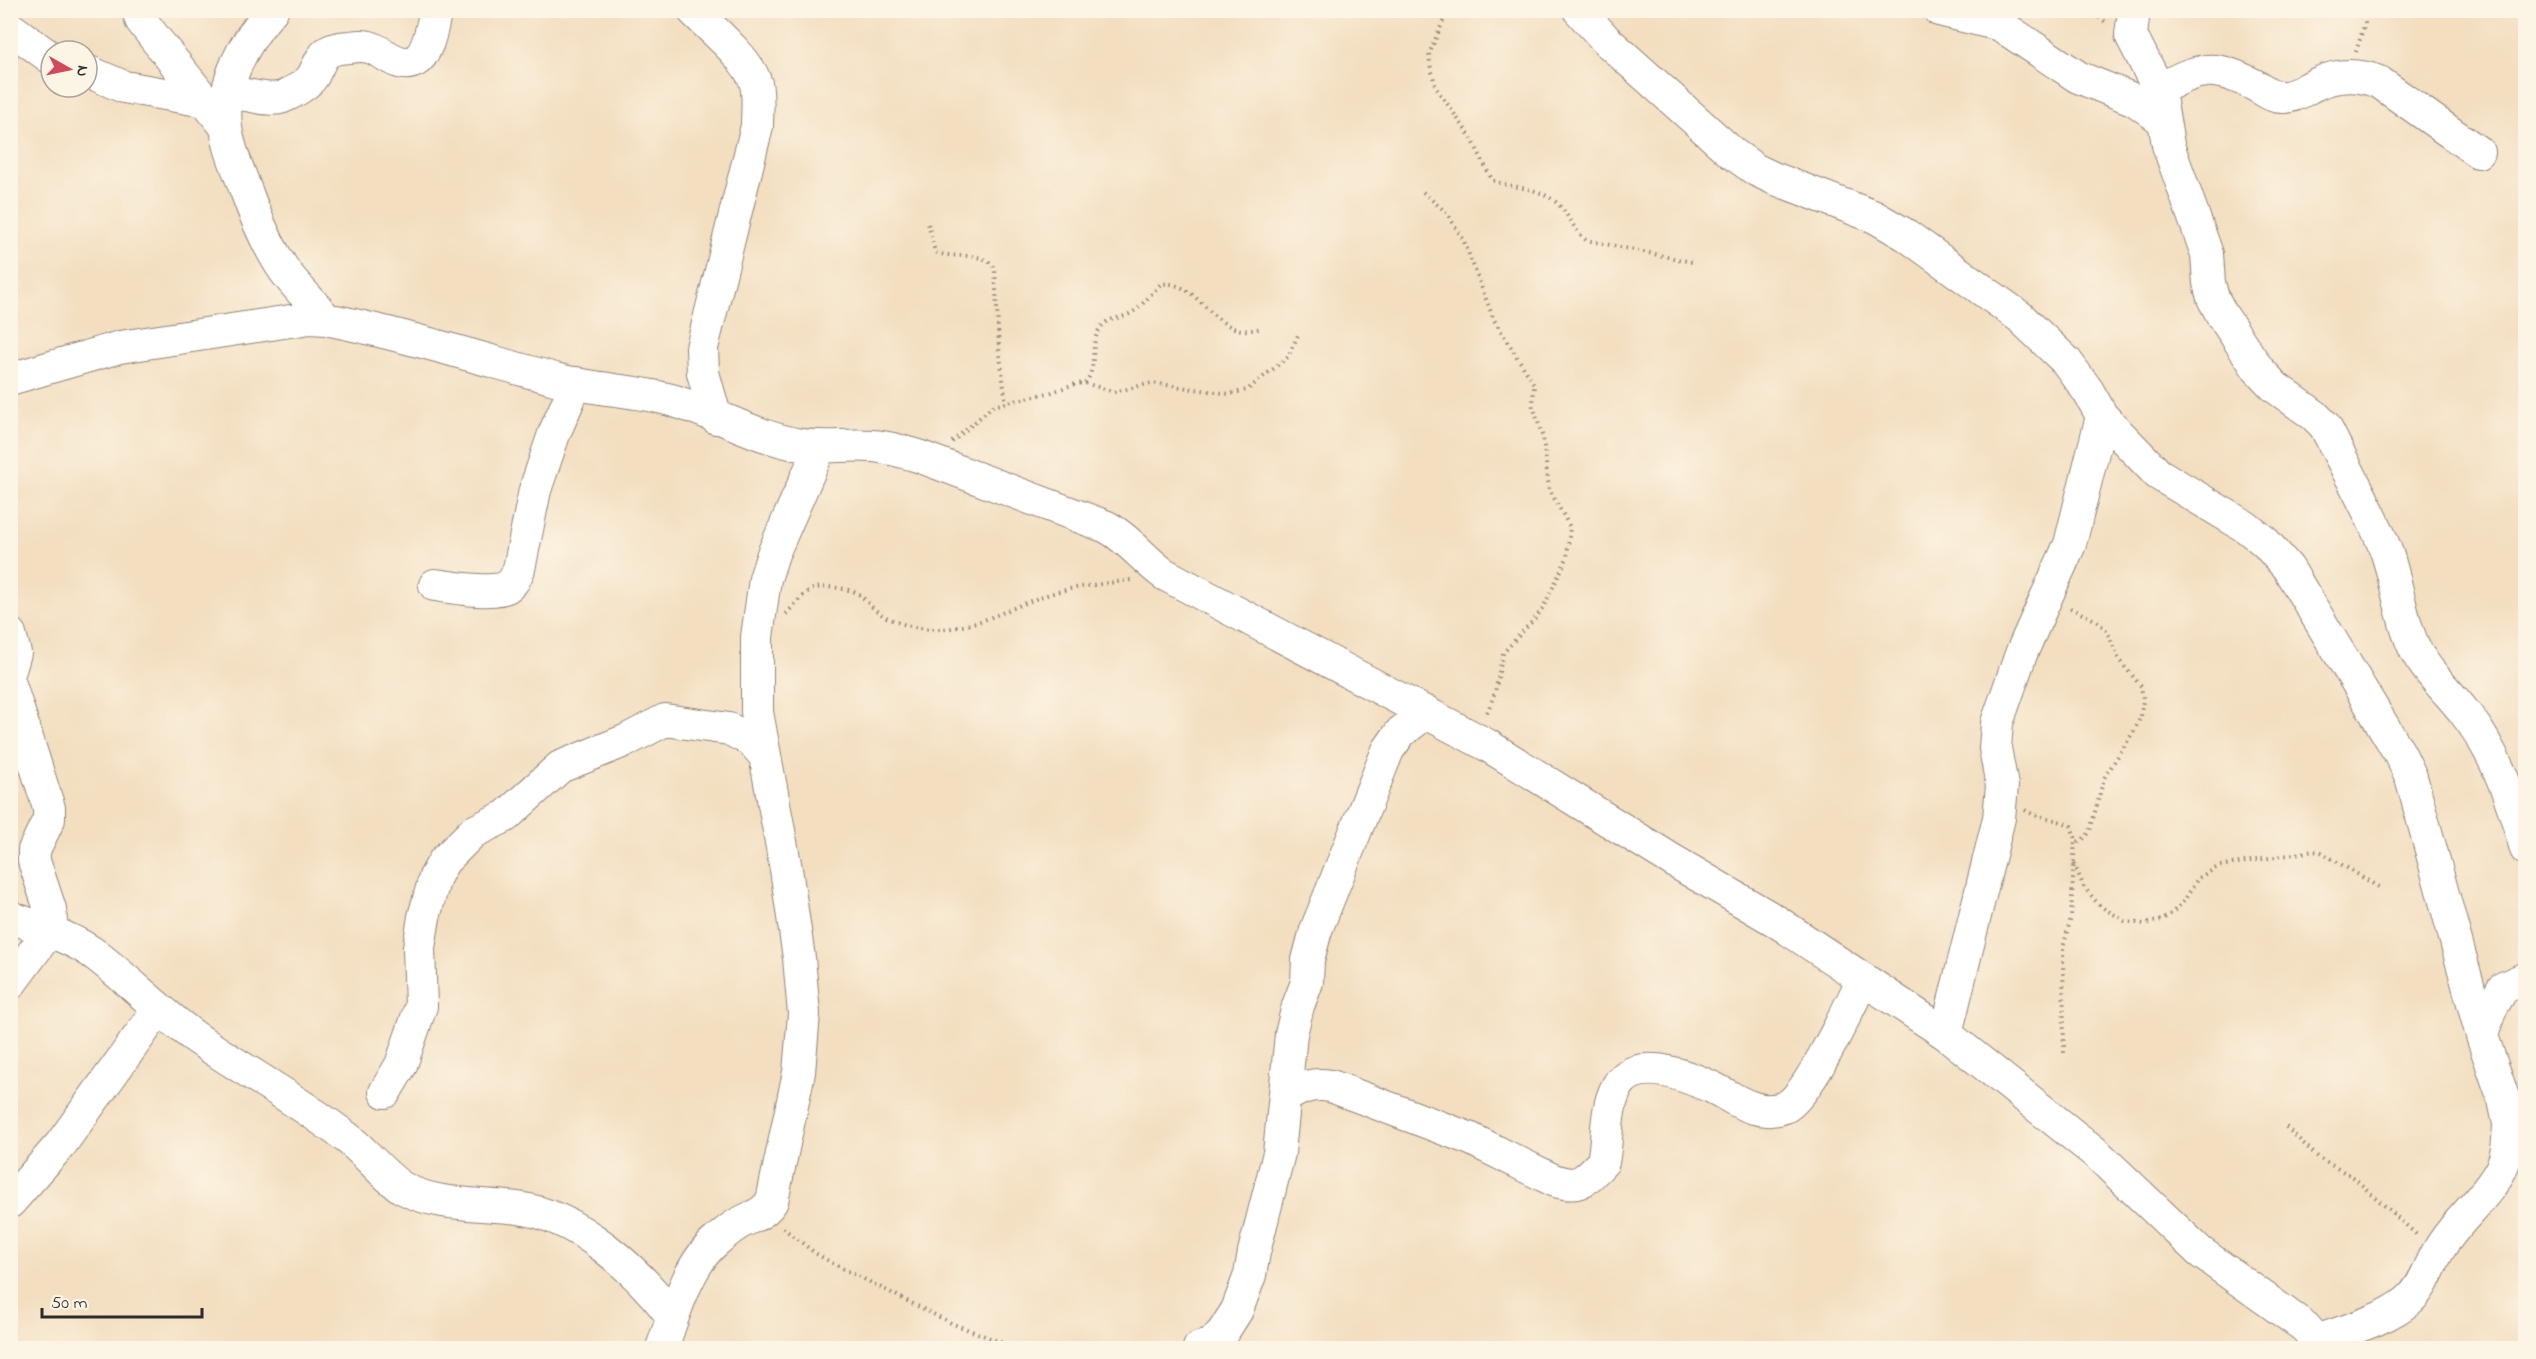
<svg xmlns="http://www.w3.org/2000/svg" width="2536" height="1359" viewBox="0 0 2536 1359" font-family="'Indie Flower',sans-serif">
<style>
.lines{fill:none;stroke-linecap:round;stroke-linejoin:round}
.minor-casing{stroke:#8f8476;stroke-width:34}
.path{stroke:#8f8476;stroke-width:4;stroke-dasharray:1.5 4.5;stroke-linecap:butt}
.minor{stroke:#fff;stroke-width:32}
</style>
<rect width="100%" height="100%" fill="#fcf5e5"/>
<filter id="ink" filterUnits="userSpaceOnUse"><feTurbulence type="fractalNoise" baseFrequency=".0167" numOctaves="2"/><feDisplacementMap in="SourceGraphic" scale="12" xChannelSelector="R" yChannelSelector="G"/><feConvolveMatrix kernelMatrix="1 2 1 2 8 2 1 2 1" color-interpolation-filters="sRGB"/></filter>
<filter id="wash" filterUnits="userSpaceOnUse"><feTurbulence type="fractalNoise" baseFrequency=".008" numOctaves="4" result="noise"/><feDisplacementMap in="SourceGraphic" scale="24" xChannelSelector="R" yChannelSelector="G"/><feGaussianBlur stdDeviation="1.35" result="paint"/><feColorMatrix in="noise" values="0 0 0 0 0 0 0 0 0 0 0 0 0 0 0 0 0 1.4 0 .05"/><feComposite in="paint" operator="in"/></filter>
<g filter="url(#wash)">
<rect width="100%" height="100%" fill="#f3dec0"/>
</g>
<g filter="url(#ink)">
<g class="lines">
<g class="minor-casing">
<path id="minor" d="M138,10L141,20L154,37L226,127
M272,10C244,42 221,83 226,127C228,147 238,169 245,188C255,216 267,245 284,270C296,287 313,303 326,319
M693,10C711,29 750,60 756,84C759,98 757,112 757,126L702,348L703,373L716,418
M1579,10L1606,40L1732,153L1756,170L1773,178L1875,217L1906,235L2020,317L2066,361L2088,391L2102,416L2158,474L2246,527L2265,542L2288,568L2400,754L2411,777L2482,1036L2504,1100L2509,1124L2526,1148
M1939,10L2000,25L2078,77L2135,100L2164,121
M2134,10L2131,35L2159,90L2168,145L2207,254L2209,283L2213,298L2222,315L2258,369L2275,387L2314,415L2325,426C2345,467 2368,506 2385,548C2398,582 2400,621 2417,653C2430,676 2449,692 2465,713C2496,752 2513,802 2526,849
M10,28L51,58
M87,71L124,87L205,101
M2159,90C2200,66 2215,64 2258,87C2265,91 2274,98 2283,97C2296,97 2305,89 2316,84C2337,74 2359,74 2379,82L2478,152
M228,95C247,91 265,103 283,97C292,93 308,84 313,76C324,55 322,49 349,47C357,46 365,45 372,48C385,53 400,69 415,61C429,53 432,25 436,10
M10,379L120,347L310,318L326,319C405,335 482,359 559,380C596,390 634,390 671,400C713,412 752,435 795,444C821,449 846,444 872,446C889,447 905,452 921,457L1107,527C1129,539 1143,559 1164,574L1487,745L1672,860L1776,921L1946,1034L2097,1154L2200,1252L2305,1327L2323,1348
M435,585C450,587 497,595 508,586C514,582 516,576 519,569L535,490L554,434L576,383
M10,634L15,653L10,670
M10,684L49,808V819L34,850V861L50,909L51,923L49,931L10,984
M10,917C40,928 72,937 97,956C131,982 160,1012 195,1037C244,1071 298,1100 346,1137C365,1151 383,1176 403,1188C437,1207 481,1203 518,1208C579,1216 637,1270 673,1317
M1946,1034L1999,818L2002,786L1995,748L1997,723L2021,654L2070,544L2102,416
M2482,1036L2490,1010L2503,988L2526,978
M385,1092L401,1065L421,1006L419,948L424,917L435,877L444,861L473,832L506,816L560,767L627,740L665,720L729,729L752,741L764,755
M1285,1097C1302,1087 1312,1083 1331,1086L1471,1139L1553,1180C1580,1189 1584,1181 1603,1162C1608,1138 1605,1109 1617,1087C1634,1055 1684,1075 1709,1086C1724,1092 1738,1104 1754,1108C1764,1111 1775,1111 1785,1107C1808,1097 1850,1005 1863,979
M10,1202L61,1144L158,1010
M2317,1341C2344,1331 2388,1319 2409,1300C2423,1288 2429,1268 2437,1253C2454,1222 2485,1200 2501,1169C2508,1154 2508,1140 2509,1124
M662,1348C674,1315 688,1264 716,1241C723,1235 731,1228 738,1224C752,1216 763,1215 772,1201L799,1072L804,1014L799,958L786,869L757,712V637L765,579L773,554L820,447
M1199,1348L1212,1344L1223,1332L1237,1310L1250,1275L1254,1252L1279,1153L1291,1034L1298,1006L1307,982L1308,960L1316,930L1388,750L1401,732L1427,712"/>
</g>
<path class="path" d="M1448,10L1429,54L1430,64L1436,88L1472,139L1492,180C1515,190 1536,185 1557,203C1569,214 1573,230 1586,240L1692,262
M2089,10L2107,23
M2356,52L2369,10
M1423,192L1448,214L1454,225L1463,239L1494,320L1534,384L1533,406L1543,438L1549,489L1570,527L1567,558L1546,602L1538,615L1503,653L1495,692L1486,716
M928,224L935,252C953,260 985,249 995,269L999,348L1006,403
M1085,383C1098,368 1089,346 1099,330C1107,316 1120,320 1131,313C1142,307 1152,292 1161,284C1202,279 1213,343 1261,328
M952,442L993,406L1052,392L1075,384L1085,383L1114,392L1152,383L1230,394L1247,390L1288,357L1298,335
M2070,608L2097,621L2107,631L2119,660L2141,686L2143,699L2141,716L2134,731L2104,778L2090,831L2086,837L2074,844
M786,614C794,606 803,593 813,589C822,585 848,588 857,593C866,599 872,609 881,614C891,621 908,626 920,628C968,635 1006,608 1050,594C1076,586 1104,584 1131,580
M2025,810C2039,819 2057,818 2071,826L2075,837L2071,917L2063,948L2064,1055
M2074,864L2084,887L2100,906L2125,921L2144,924L2162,920L2172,913L2184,901L2198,878L2220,866L2313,851L2321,852L2380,888
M2286,1127L2320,1159L2353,1177L2418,1236
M783,1228L815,1253L834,1264L951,1323L1016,1348
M1109,1348H1124"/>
<use href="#minor" class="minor"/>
</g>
</g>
<rect width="2536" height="1359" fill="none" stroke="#fcf5e5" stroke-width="36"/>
<g transform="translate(69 69) rotate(99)"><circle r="28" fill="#fcf5e5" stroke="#a8a49b" stroke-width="1.5"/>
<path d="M0-4.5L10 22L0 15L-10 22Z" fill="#d1495b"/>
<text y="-9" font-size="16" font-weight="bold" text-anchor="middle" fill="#2b2b2b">N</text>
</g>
<path d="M42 1308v9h160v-9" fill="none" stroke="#2b2b2b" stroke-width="3"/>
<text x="51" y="1308" font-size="18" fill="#2b2b2b" stroke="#fcf5e5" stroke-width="4.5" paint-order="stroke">50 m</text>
</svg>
